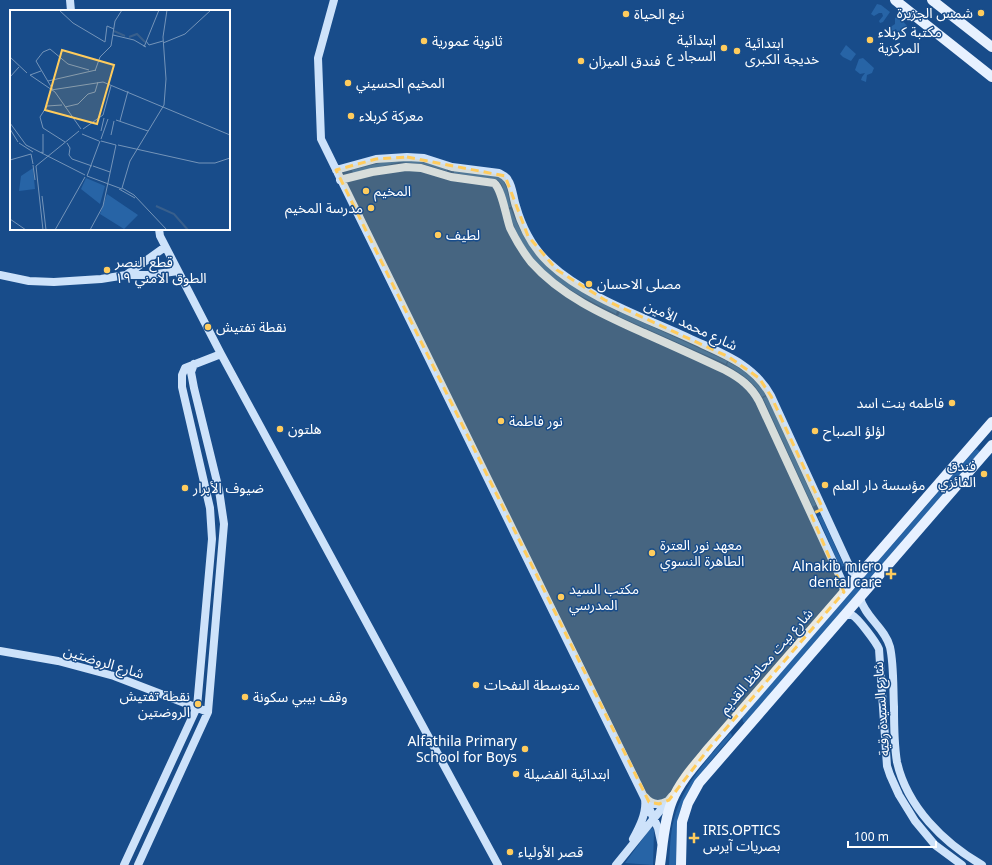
<svg xmlns="http://www.w3.org/2000/svg" width="992" height="865" viewBox="0 0 992 865" font-family="'Noto Sans','Noto Sans Arabic',sans-serif">
<style>
.green{fill:#2764a6}
.lines{fill:none;stroke-linecap:round;stroke-linejoin:round}
.secondary{stroke:#cde2fa;stroke-width:8}
.primary{stroke:#e7f1ff;stroke-width:10}
.marked{fill:#ffcc5d;fill-opacity:0.2;stroke:#ffcc5d;stroke-width:3;stroke-dasharray:8 5;stroke-linejoin:round}
.poi-dot{fill:#ffcc5d;stroke:#184c8a;stroke-width:1.5}
.labels{text-anchor:middle;stroke-width:3;stroke-linejoin:round;paint-order:stroke}
.poi-label{font-size:14px;fill:#fff;stroke:#184c8a;text-anchor:start}
.street-label{font-size:14px;fill:#fff;stroke:#184c8a}
.inset-river{fill:none;stroke:#385f8c;stroke-width:2}
.inset-road{fill:none;stroke:#7494b9;stroke-width:1}
.view{fill:#ffcc5d;fill-opacity:0.15;stroke:#ffcc5d;stroke-width:2}
.inset-edge{fill:none;stroke:#fff;stroke-width:2}
</style>
<rect width="100%" height="100%" fill="#184c8a"/>
<path class="green" d="M877,4L881,5L890,12L883,22L880,23L879,21L883,16L882,13H879L874,16L871,14Z
M897,17L901,19L908,27L902,30V35L899,38L897,37L898,33L896,29L891,32L889,31V28L895,24V18Z
M846,45L856,54L851,61L843,57L840,54Z
M863,58L874,68L872,73L867,75L866,82L861,80L862,77L865,73L860,74L855,70L859,59Z
M415,160L447,168V171L423,164L400,162L353,173L352,170L388,161Z
M454,170L499,177C508,182 508,197 511,207L507,208L502,185L498,180L454,173Z
M511,209C533,267 567,282 617,311L616,314C588,300 557,285 536,262C523,248 514,228 508,210Z
M620,312L727,361L726,364L618,316Z
M728,362C745,370 756,380 766,395L762,397C754,381 741,374 727,365Z
M767,396L816,505L813,507L763,398Z
M977,449L980,452L745,723L743,722L742,717L974,451Z
M821,515L844,566L840,567L818,517Z
M731,733L732,736C715,755 687,788 680,812C675,830 677,847 676,865H669C670,850 670,834 674,819C683,785 707,759 729,734Z
M653,828L654,831L653,865L625,863L650,829Z"/>
<g class="lines">
<path class="secondary" d="M70,0L71,11
M334,0L318,58L321,139L324,145L644,797L658,828L661,842
M336,170L376,159L407,157L424,158L452,167L499,173C503,175 506,176 508,180C513,187 513,198 516,206C522,227 533,248 549,263C585,297 646,318 691,339C721,353 754,364 771,396L852,572L855,574L859,575
M340,180L372,172L406,167L421,168L451,177L494,183C502,189 506,217 510,228C516,240 523,252 531,262C561,296 604,315 644,333C671,345 698,357 725,370C740,378 751,386 759,401L842,581L844,592
M159,229L160,236L221,354L498,865
M0,275L29,281L54,282L101,279L126,275H150L178,271
M126,275L165,247
M860,598C865,617 885,628 890,647C894,665 893,689 894,707C894,726 894,744 897,762C907,807 944,843 982,865
M845,615C847,615 850,615 852,615C858,618 876,642 879,649L887,766L890,775L899,795L915,821L935,845L962,865
M0,651L58,661L114,676L208,712
M645,797C651,805 659,806 668,801
M633,839C639,828 647,813 645,799
M124,865L197,707L212,539L210,508L182,387V375L185,368L221,354
M138,865L208,712L224,524L219,490L194,388L191,372L194,364
M616,865L672,796"/>
<path class="primary" d="M895,0L992,77
M932,0L992,47
M660,865C663,844 664,821 672,801C680,781 696,764 710,747L992,422
M681,865L682,822L688,803L699,783L992,445"/>
</g>
<path class="marked" d="M407,157L505,176L528,236L557,270L605,300L729,357L759,378L771,396L823,509L811,514L844,592L710,747L669,800L659,804L649,802L336,170L376,159Z"/>
<g class="poi-dot">
<circle cx="981" cy="13" r="4"/>
<circle cx="626" cy="14" r="4"/>
<circle cx="870" cy="40" r="4"/>
<circle cx="424" cy="41" r="4"/>
<circle cx="724" cy="48" r="4"/>
<circle cx="737" cy="51" r="4"/>
<circle cx="581" cy="61" r="4"/>
<circle cx="348" cy="83" r="4"/>
<circle cx="351" cy="116" r="4"/>
<circle cx="366" cy="191" r="4"/>
<circle cx="371" cy="208" r="4"/>
<circle cx="438" cy="235" r="4"/>
<circle cx="107" cy="270" r="4"/>
<circle cx="589" cy="284" r="4"/>
<circle cx="208" cy="327" r="4"/>
<circle cx="952" cy="403" r="4"/>
<circle cx="501" cy="421" r="4"/>
<circle cx="280" cy="429" r="4"/>
<circle cx="815" cy="431" r="4"/>
<circle cx="984" cy="474" r="4"/>
<circle cx="825" cy="485" r="4"/>
<circle cx="185" cy="488" r="4"/>
<circle cx="652" cy="553" r="4"/>
<path d="M889 568h4v4h4v4h-4v4h-4v-4h-4v-4h4z"/>
<circle cx="561" cy="597" r="4"/>
<circle cx="476" cy="685" r="4"/>
<circle cx="245" cy="697" r="4"/>
<circle cx="198" cy="704" r="4"/>
<circle cx="525" cy="749" r="4"/>
<circle cx="516" cy="774" r="4"/>
<path d="M692 832h4v4h4v4h-4v4h-4v-4h-4v-4h4z"/>
<circle cx="510" cy="852" r="4"/>
</g>
<g class="labels">
<g class="poi-label">
<text x="973" y="18" text-anchor="end">شمس الجزيرة</text>
<text x="634" y="19">نبع الحياة</text>
<text x="878" y="37">مكتبة كربلاء<tspan x="878" dy="16">المركزية</tspan></text>
<text x="716" y="45" text-anchor="end">ابتدائية<tspan x="716" dy="16">السجاد ع</tspan></text>
<text x="432" y="46">ثانوية عمورية</text>
<text x="745" y="48">ابتدائية<tspan x="745" dy="16">خديجة الكبرى</tspan></text>
<text x="589" y="66">فندق الميزان</text>
<text x="356" y="88">المخيم الحسيني</text>
<text x="359" y="121">معركة كربلاء</text>
<text x="374" y="196">المخيم</text>
<text x="363" y="213" text-anchor="end">مدرسة المخيم</text>
<text x="446" y="240">لطيف</text>
<text x="115" y="267">قطع النصر<tspan x="115" dy="16">الطوق الامني ۱۹</tspan></text>
<text x="597" y="289">مصلى الاحسان</text>
<text x="216" y="332">نقطة تفتيش</text>
<text x="944" y="408" text-anchor="end">فاطمه بنت اسد</text>
<text x="509" y="426">نور فاطمة</text>
<text x="288" y="434">هلتون</text>
<text x="823" y="436">لؤلؤ الصباح</text>
<text x="976" y="471" text-anchor="end">فندق<tspan x="976" dy="16">الفائزي</tspan></text>
<text x="833" y="490">مؤسسة دار العلم</text>
<text x="193" y="493">ضيوف الأبرار</text>
<text x="660" y="550">معهد نور العترة<tspan x="660" dy="16">الطاهرة النسوي</tspan></text>
<text x="882" y="571" text-anchor="end">Alnakib micro<tspan x="882" dy="16">dental care</tspan></text>
<text x="569" y="594">مكتب السيد<tspan x="569" dy="16">المدرسي</tspan></text>
<text x="484" y="690">متوسطة النفحات</text>
<text x="190" y="701" text-anchor="end">نقطة تفتيش<tspan x="190" dy="16">الروضتين</tspan></text>
<text x="253" y="702">وقف بيبي سكونة</text>
<text x="517" y="746" text-anchor="end">Alfathila Primary<tspan x="517" dy="16">School for Boys</tspan></text>
<text x="524" y="779">ابتدائية الفضيلة</text>
<text x="703" y="835">IRIS.OPTICS<tspan x="703" dy="16">بصريات آيرس</tspan></text>
<text x="518" y="857">قصر الأولياء</text>
</g>
<g class="street-label">
<text transform="translate(691 325) rotate(25)" y="5">شارع محمد الأمين</text>
<text transform="translate(766 661) rotate(-49)" y="5">شارع بيت محافظ القديم</text>
<text transform="translate(104 662) rotate(17)" y="5">شارع الروضتين</text>
<text transform="translate(881 709) rotate(-94)" y="5">شارع السيدة رقية</text>
</g>
</g>
<g transform="translate(10 10)">
<rect width="220" height="220" fill="#184c8a"/>
<path d="M23,158L25,179L9,181L11,166ZM76,168L95,176L90,194L71,179ZM97,184L128,205L114,219L90,204Z" fill="#2764a6"/>
<path class="inset-river" d="M104,21L115,26M119,27L127,24L135,32M146,196L164,204L178,220"/>
<path class="inset-road" d="M49,0L63,13L95,32L97,16L104,19M103,25L124,30L136,37M136,31L139,35L153,31M153,33L175,24L201,0M134,37L149,0M0,47L17,63M26,51L33,42L40,39L58,54L79,60M26,51L43,80M31,61L20,65L45,82L71,119M85,61L90,47L101,36L105,11L112,0M0,67L9,57M38,71L86,60M41,80L93,72L220,125M52,95L37,96L30,107L33,118L55,132M55,97L68,94L78,84L85,82L88,72M106,110L138,121M110,111L118,81M0,113L16,135L75,165M0,119L8,132M73,119L93,105L101,76M91,121L94,108M72,124L89,131M101,125L104,111M91,129L98,109M91,131L106,135M9,133L23,142M57,133L60,138L59,145L62,149L82,156M108,135L189,153H205L220,148M31,142L33,143V124M0,150L21,144L23,154M23,155L25,170M83,156L100,162M77,166L90,131M77,166L112,179M112,178L124,185L157,220M112,178L120,151L154,95L156,69L153,27L157,0M109,179L125,188M32,186L36,220M0,209L16,220M33,220L26,156L69,121M45,220L75,167M80,220L93,196L106,135"/>
<path class="view" d="M52,40L104,55L87,114L35,100Z"/>
<rect width="220" height="220" class="inset-edge"/>
</g>
<path d="M848 841v6h88v-6" fill="none" stroke="#ffffff" stroke-width="2"/>
<text x="854" y="841" font-size="12" fill="#ffffff" stroke="#184c8a" stroke-width="3" paint-order="stroke">100 m</text>
</svg>
